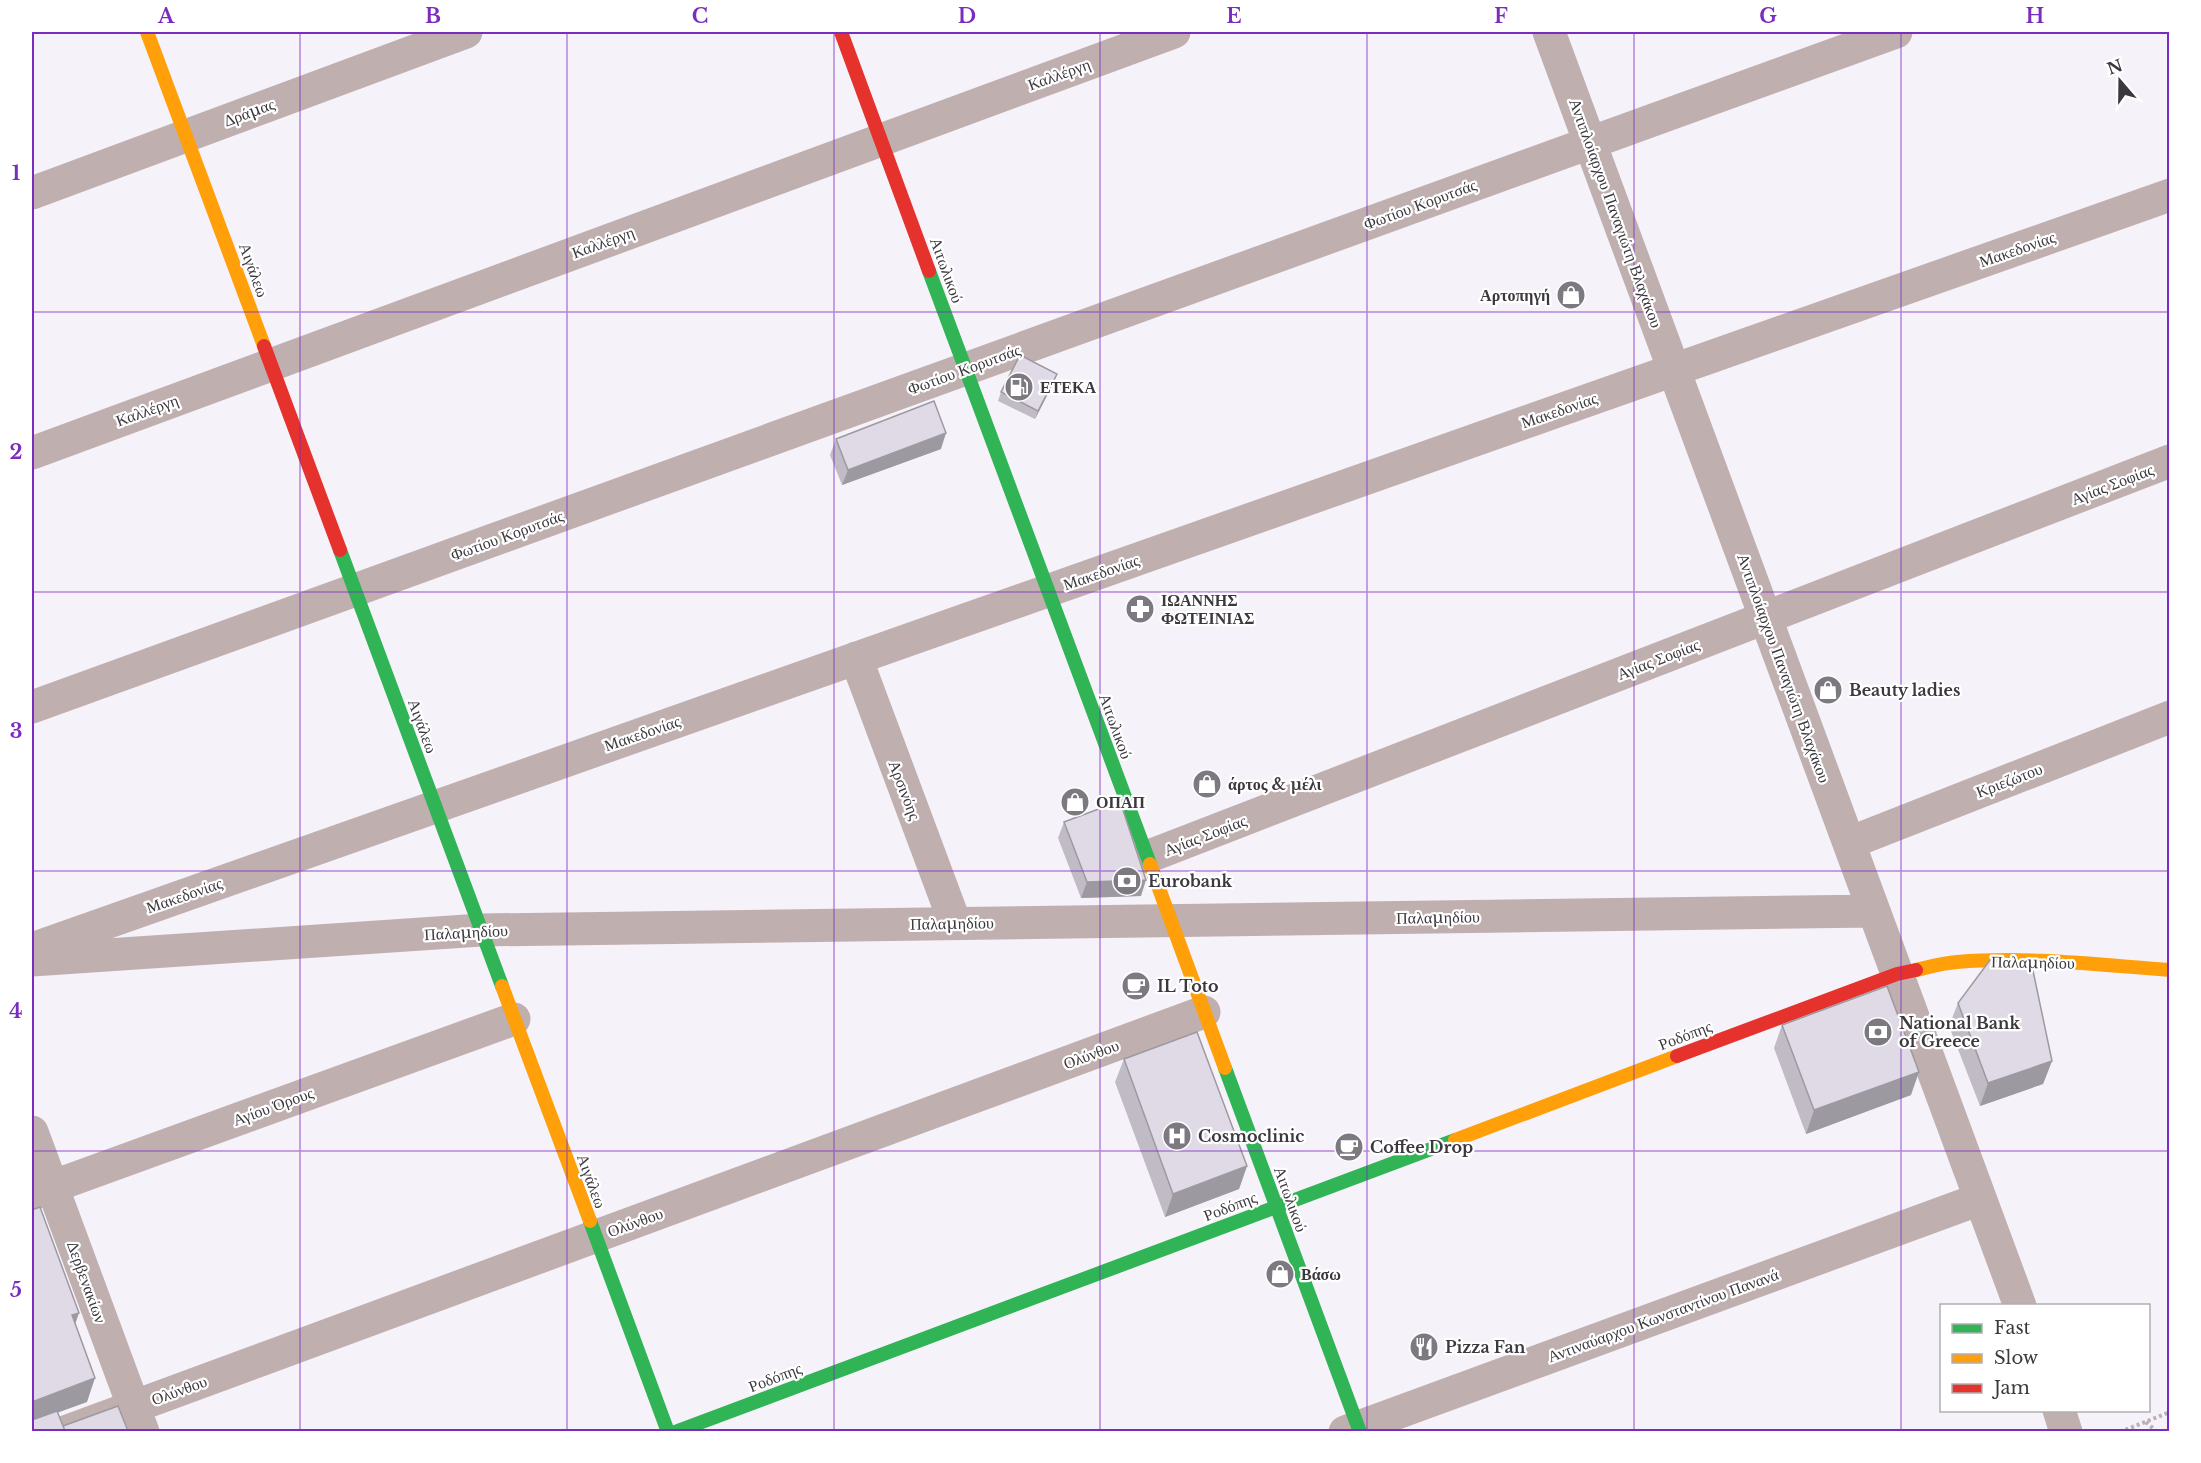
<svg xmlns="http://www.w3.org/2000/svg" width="2201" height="1463" viewBox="0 0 2201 1463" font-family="'Libre Baskerville',serif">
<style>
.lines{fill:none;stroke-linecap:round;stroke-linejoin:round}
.path{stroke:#bbb0b2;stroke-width:4;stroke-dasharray:3 3;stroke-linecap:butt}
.street{stroke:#c0afaf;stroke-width:33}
.fast{stroke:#30b455;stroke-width:14}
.slow{stroke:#ff9f0a;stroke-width:14}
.jam{stroke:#e5322d;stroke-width:14}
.wall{fill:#c1bbc6}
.shaded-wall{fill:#9d99a1}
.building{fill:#e0dae6;stroke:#9d99a1;stroke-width:1.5}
.grid{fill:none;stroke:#7b2cbf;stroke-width:1.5;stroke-opacity:0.55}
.labels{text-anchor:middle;stroke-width:4.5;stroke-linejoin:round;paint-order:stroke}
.street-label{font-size:16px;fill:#3b383e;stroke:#fff}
.poi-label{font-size:16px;font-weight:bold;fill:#3b383e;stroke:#fff;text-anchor:start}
.neatline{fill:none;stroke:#7b2cbf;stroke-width:2}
.grid-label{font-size:20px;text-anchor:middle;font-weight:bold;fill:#7b2cbf}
</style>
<rect width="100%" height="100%" fill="#f6f2fa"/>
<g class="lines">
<path class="path" d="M2146,1422L2157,1432
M2120,1432L2170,1412"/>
<path class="street" d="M1549,32L2020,1306
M32,193L466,32
M32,453L1174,32
M856,658L955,923
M32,707L1896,32
M1849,843L2170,717
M1147,857L2170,461
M32,949L2170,195
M32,960L481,930L1874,911
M32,1132L143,1432
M32,1194L514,1019
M2059,1410L2066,1432
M65,1432L1204,1012
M1345,1432L1980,1199"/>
<path class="fast" d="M929,271L1150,864
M340,550L502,986
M1225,1068L1360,1432
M590,1221L668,1432
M675,1432L1455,1140"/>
<path class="slow" d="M147,32L264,346
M1150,864L1225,1068
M1916,970C1929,967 1943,963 1957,962C2027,956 2100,965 2170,970
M502,986L590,1221
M1455,1140L1677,1056"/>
<path class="jam" d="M841,32L929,271
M264,346L340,550
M1677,1056L1897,974L1916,970"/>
</g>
<path class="wall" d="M1054,382L1035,419L998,401L1001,392Z
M836,439L941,449L842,485L830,455Z
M1064,822L1141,896L1081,898L1058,838Z
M1958,1003L2052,1061L2043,1084L1980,1106L1949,1026Z
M1782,1025L1911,1095L1806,1134L1774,1048Z
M1124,1059L1247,1166L1239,1189L1165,1217L1115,1082Z"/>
<path class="shaded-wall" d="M1057,374L1054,382L1035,419L1038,411Z
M946,433L941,449L842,485L848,470Z
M1146,880L1141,896L1081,898L1087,882Z
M2052,1061L2043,1084L1980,1106L1988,1083Z
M1919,1072L1911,1095L1806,1134L1814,1110Z
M1247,1166L1239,1189L1165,1217L1173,1194Z
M79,1313L71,1336L72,1315Z
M95,1378L87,1402L32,1422V1402Z"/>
<path class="building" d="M1020,355L1057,374L1038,411L1001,392Z
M934,401L946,433L848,470L836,439Z
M1120,801L1146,880L1087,882L1064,822Z
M1990,960L2032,966L2052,1061L1988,1083L1958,1003Z
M1887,986L1919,1072L1814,1110L1782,1025Z
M1197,1032L1247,1166L1173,1194L1124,1059Z
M40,1207L79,1313L72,1315L95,1378L32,1402V1210Z
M118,1406L128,1431H65L63,1426Z
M57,1411L65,1431H32V1420Z"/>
<path class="grid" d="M300,32V1432M567,32V1432M834,32V1432M1100,32V1432M1367,32V1432M1634,32V1432M1901,32V1432M32,312H2170M32,592H2170M32,871H2170M32,1151H2170"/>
<defs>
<g id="shop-disc" transform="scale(1.5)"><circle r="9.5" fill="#7c7980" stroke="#fff"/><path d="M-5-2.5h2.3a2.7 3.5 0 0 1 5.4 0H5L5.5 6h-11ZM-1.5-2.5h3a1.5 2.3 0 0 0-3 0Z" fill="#fff"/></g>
<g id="fuel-disc" transform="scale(1.5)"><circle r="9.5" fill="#7c7980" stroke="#fff"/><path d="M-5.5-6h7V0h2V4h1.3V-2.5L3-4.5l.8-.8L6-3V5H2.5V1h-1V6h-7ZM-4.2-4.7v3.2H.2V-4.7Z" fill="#fff"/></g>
<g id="pharmacy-disc" transform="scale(1.5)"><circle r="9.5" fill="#7c7980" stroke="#fff"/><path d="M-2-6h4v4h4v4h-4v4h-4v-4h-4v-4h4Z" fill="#fff"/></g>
<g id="bank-disc" transform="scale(1.5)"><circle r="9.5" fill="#7c7980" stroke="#fff"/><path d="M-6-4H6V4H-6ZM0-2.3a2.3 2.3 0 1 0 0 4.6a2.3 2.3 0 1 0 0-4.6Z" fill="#fff"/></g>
<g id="cafe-disc" transform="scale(1.5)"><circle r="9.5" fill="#7c7980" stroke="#fff"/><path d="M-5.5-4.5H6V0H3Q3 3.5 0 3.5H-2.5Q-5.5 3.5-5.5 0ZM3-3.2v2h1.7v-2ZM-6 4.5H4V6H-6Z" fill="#fff"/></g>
<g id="hospital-disc" transform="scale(1.5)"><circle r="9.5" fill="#7c7980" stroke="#fff"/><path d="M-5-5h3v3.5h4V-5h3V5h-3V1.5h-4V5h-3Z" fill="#fff"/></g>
<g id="restaurant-disc" transform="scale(1.5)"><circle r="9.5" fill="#7c7980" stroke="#fff"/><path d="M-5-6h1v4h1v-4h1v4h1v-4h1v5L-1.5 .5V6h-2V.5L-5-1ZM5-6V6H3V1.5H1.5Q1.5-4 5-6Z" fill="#fff"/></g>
</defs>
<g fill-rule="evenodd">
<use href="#shop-disc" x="1571" y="295"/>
<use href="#fuel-disc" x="1019" y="387"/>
<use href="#pharmacy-disc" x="1140" y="609"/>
<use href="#shop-disc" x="1828" y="690"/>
<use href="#shop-disc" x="1207" y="784"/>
<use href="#shop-disc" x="1075" y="802"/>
<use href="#bank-disc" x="1127" y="881"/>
<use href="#cafe-disc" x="1136" y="986"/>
<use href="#bank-disc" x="1878" y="1032"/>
<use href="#hospital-disc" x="1177" y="1136"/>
<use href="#cafe-disc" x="1349" y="1147"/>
<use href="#shop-disc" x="1280" y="1274"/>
<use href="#restaurant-disc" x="1424" y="1347"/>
</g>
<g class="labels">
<g class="street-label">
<text transform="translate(1059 74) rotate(-20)" y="6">Καλλέργη</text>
<text transform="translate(249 112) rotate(-20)" y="6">Δράμας</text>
<text transform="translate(1420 204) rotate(-20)" y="6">Φωτίου Κορυτσάς</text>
<text transform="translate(1616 213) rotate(70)" y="6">Αντιπλοίαρχου Παναγιώτη Βλαχάκου</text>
<text transform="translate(603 242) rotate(-20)" y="6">Καλλέργη</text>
<text transform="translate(2017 249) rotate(-19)" y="6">Μακεδονίας</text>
<text transform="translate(254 270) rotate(70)" y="6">Αιγάλεω</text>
<text transform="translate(947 270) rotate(70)" y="6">Αιτωλικού</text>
<text transform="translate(964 369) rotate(-20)" y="6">Φωτίου Κορυτσάς</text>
<text transform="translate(147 410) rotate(-20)" y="6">Καλλέργη</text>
<text transform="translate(1559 410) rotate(-19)" y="6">Μακεδονίας</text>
<text transform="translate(2112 484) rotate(-21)" y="6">Αγίας Σοφίας</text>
<text transform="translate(507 535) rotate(-20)" y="6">Φωτίου Κορυτσάς</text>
<text transform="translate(1101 572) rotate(-19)" y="6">Μακεδονίας</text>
<text transform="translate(1658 659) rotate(-21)" y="6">Αγίας Σοφίας</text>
<text transform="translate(1784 668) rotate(70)" y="6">Αντιπλοίαρχου Παναγιώτη Βλαχάκου</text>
<text transform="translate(423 726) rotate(70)" y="6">Αιγάλεω</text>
<text transform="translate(1116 726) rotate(70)" y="6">Αιτωλικού</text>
<text transform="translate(642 733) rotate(-19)" y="6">Μακεδονίας</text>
<text transform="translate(2009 780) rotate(-21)" y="6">Κριεζώτου</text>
<text transform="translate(905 790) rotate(69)" y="6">Αρσινόης</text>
<text transform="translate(1205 835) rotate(-21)" y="6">Αγίας Σοφίας</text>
<text transform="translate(184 895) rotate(-19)" y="6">Μακεδονίας</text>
<text transform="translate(1438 917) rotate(-1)" y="6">Παλαμηδίου</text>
<text transform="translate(952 923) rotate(-1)" y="6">Παλαμηδίου</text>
<text transform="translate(466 932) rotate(-3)" y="6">Παλαμηδίου</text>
<text transform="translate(2033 962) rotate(1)" y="6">Παλαμηδίου</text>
<text transform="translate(1685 1035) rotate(-21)" y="6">Ροδόπης</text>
<text transform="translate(1091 1054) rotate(-20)" y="6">Ολύνθου</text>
<text transform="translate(273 1106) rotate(-20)" y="6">Αγίου Όρους</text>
<text transform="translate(592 1181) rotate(70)" y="6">Αιγάλεω</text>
<text transform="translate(1291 1199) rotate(70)" y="6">Αιτωλικού</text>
<text transform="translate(1230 1206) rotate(-21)" y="6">Ροδόπης</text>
<text transform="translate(635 1222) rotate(-20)" y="6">Ολύνθου</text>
<text transform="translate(87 1282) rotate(70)" y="6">Δερβενακίων</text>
<text transform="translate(1663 1315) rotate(-20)" y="6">Αντιναύαρχου Κωνσταντίνου Πανανά</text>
<text transform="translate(775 1377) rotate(-21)" y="6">Ροδόπης</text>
<text transform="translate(179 1390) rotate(-20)" y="6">Ολύνθου</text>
</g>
<g class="poi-label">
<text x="1550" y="301" text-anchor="end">Αρτοπηγή</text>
<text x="1040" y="393">ΕΤΕΚΑ</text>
<text x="1161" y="606">ΙΩΑΝΝΗΣ<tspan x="1161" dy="18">ΦΩΤΕΙΝΙΑΣ</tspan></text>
<text x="1849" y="696">Beauty ladies</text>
<text x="1228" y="790">άρτος &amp; μέλι</text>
<text x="1096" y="808">ΟΠΑΠ</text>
<text x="1148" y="887">Eurobank</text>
<text x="1157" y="992">IL Toto</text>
<text x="1899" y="1029">National Bank<tspan x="1899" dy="18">of Greece</tspan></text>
<text x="1198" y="1142">Cosmoclinic</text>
<text x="1370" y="1153">Coffee Drop</text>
<text x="1301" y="1280">Βάσω</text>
<text x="1445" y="1353">Pizza Fan</text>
</g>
</g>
<rect width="2201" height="1463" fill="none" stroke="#ffffff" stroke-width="66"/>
<rect x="1940" y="1304" width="210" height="108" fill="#ffffff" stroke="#b1afb2" stroke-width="1.5"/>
<rect x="1952" y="1324" width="30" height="9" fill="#30b455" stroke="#b1afb2" stroke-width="1.5"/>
<text x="1994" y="1334" font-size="18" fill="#3b383e">Fast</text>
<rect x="1952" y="1354" width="30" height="9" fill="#ff9f0a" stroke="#b1afb2" stroke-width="1.5"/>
<text x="1994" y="1364" font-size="18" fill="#3b383e">Slow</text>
<rect x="1952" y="1384" width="30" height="9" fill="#e5322d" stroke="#b1afb2" stroke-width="1.5"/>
<text x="1994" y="1394" font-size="18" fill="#3b383e">Jam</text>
<g transform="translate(2120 81) rotate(340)" stroke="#ffffff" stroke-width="4.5" paint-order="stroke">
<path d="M0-4.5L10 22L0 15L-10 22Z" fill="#3b383e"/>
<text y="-9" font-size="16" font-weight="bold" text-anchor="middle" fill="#3b383e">N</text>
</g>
<rect x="33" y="33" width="2135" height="1397" class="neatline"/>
<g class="grid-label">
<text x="166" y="23">A</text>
<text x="433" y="23">B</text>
<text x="700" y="23">C</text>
<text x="967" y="23">D</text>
<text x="1234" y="23">E</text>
<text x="1501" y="23">F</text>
<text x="1768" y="23">G</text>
<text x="2035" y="23">H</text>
<text x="16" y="180">1</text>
<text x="16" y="459">2</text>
<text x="16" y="738">3</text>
<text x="16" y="1018">4</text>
<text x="16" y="1297">5</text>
</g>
</svg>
